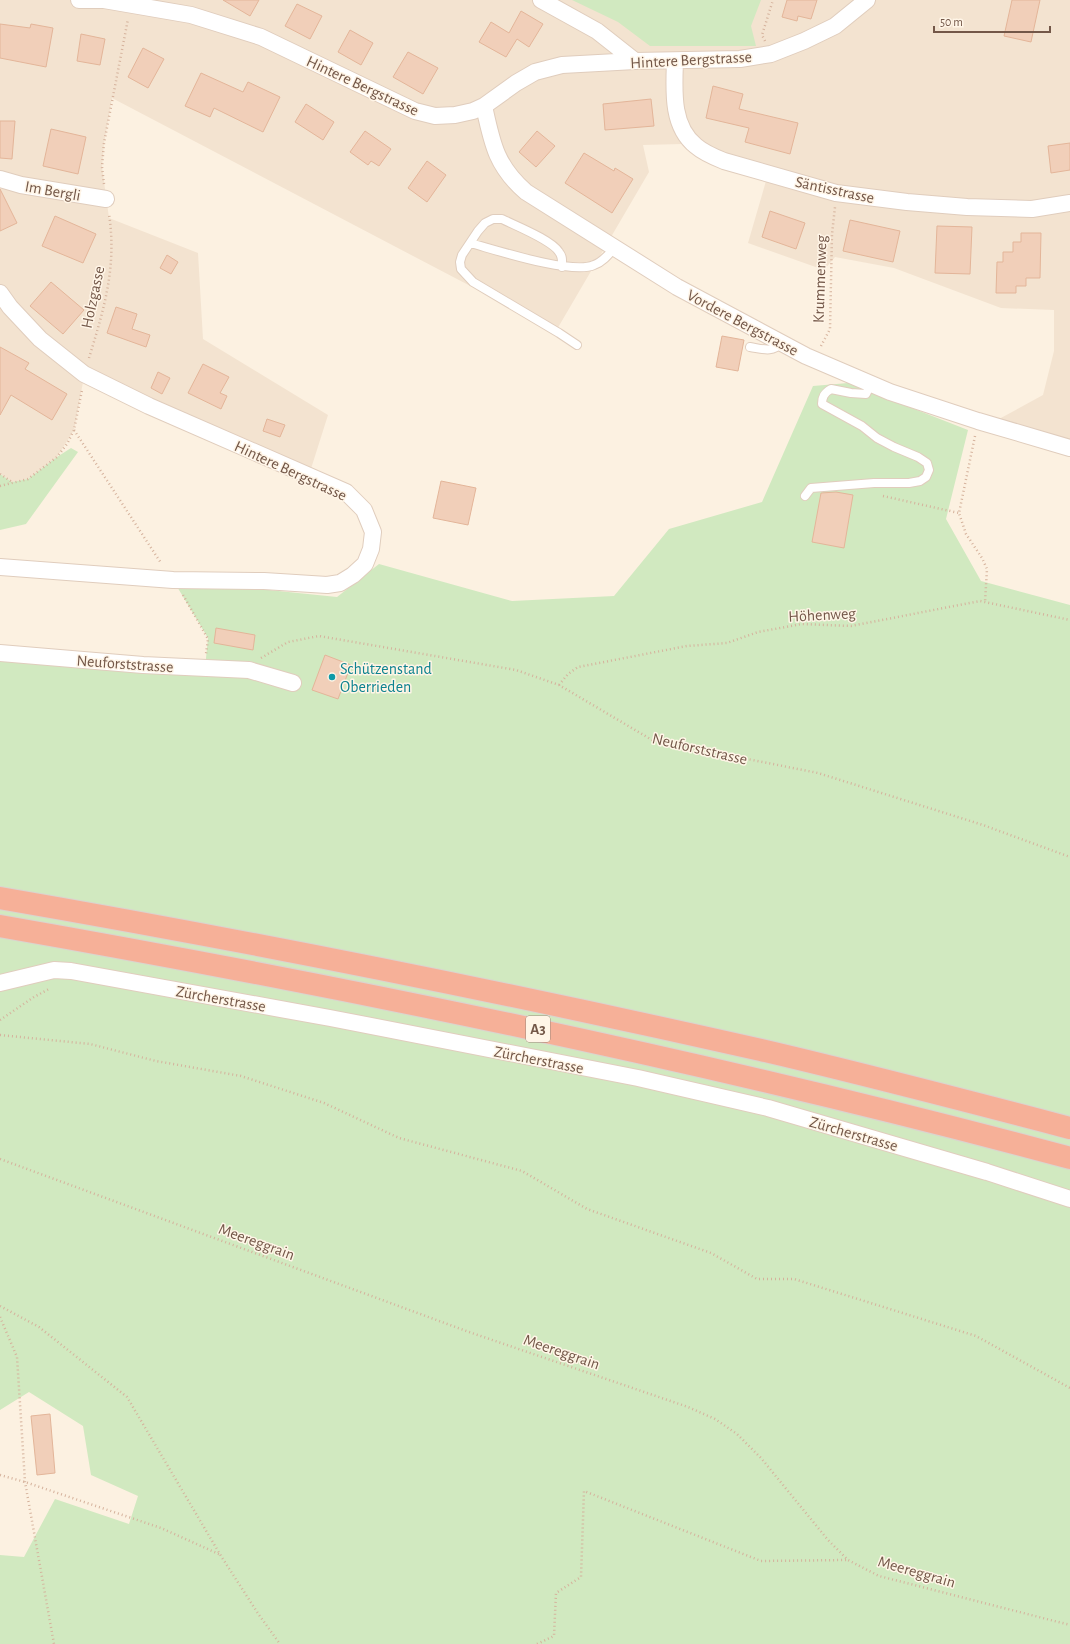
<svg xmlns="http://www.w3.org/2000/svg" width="1070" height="1644" viewBox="0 0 1070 1644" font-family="'Alegreya Sans',sans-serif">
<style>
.residential{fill:#f3e3d0}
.green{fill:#d1e9c0}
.building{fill:#f1cfb9;stroke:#e3b599}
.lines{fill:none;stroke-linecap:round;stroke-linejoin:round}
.service-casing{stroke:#e0cdbd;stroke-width:10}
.minor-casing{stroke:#e0cdbd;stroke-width:18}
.motorway-casing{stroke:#dbd3cf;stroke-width:24}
.path{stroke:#d5b29c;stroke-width:2.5;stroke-dasharray:1 3;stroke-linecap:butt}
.service{stroke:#fff;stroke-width:8}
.minor{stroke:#fff;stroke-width:16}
.motorway{stroke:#f6b098;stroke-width:22}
.culture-dot{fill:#0f9aa8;stroke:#fff5e7;stroke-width:1.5}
.labels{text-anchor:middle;stroke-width:3;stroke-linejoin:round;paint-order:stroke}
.shield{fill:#fff5e7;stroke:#9d8678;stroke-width:1}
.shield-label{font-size:15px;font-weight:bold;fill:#735748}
.street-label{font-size:16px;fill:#735748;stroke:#fff5e7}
.culture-label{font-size:16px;fill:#0d838f;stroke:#fff5e7;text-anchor:start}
</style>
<rect width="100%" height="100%" fill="#fcf1e1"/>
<path class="residential" d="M0,0H1070V440L999,419L1043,395L1054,351V310L1001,308L894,268L835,257L824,270L748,243L766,181L705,161L682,144L643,145L649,172L556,331L112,98L104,143L102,167L109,218L198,253L203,339L328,415L309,475L83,382L74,430L57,457L28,479L12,482L0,474Z"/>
<path class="green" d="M572,0H761L751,26L756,46H650L618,22Z
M848,383L968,430L946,519L981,581L1070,605V1644H0V1555L24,1557L55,1499L129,1524L138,1496L91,1475L83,1426L29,1392L0,1410V653L205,668L208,638L173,580L337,597L379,564L512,601L614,596L669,529L762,502L813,386Z
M71,448L78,452L26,524L0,530V474L12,482L28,479L57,457Z"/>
<path class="building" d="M223,0H259L250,16Z
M787,0H817L811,19L798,16L797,21L782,17Z
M1012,0H1040L1031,42L1004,36Z
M297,4L322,16L310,39L285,26Z
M521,11L543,24L529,47L517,39L506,57L479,42L491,22L509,33Z
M0,24L30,28L31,24L53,28L46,67L0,58Z
M350,30L373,43L361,65L338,52Z
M81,34L105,39L100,65L77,61Z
M143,48L164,59L148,88L128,77Z
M408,52L438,68L423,94L393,77Z
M201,73L243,92L248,82L280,97L263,132L214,108L210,117L185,106Z
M713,86L743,94L739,109L798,123L790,154L745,142L749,128L706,118Z
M651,99L654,126L605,130L603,104Z
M306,104L334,122L323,140L295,122Z
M0,121H15L12,159L0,158Z
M51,129L86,137L78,174L43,166Z
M365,131L391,149L379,166L371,161L368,165L350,152Z
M537,131L555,146L536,167L519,152Z
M1070,143V170L1051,173L1048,146Z
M584,153L614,171L615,168L633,179L612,213L565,183Z
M427,161L446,175L427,202L408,188Z
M0,189L17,223L0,231Z
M770,211L805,223L796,249L762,237Z
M55,216L96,234L83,263L42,246Z
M850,220L900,231L893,262L843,251Z
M937,226L972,227L970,274L935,273Z
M1021,233H1041L1040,278H1026V286H1016V293H996L997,262H1003V252H1013V242H1021Z
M167,255L178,262L171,274L160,268Z
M51,282L84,310L63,334L30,306Z
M116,307L137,314L132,329L150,335L146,347L107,333Z
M722,336L744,340L738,371L716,367Z
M0,347L29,363L25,369L67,394L52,420L11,395L0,415Z
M203,364L229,377L220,393L227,396L221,409L188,393Z
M158,372L170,378L162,394L151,388Z
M267,419L285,425L280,437L263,431Z
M441,481L476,488L468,525L433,518Z
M836,492L853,495L844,548L812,542L821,493Z
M216,628L255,635L253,650L214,643Z
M325,655L351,665L338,699L312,690Z
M50,1414L55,1473L37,1475L31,1416Z"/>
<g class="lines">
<g class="service-casing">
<path id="service" d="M470,243C496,250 572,275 594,265C603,262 609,254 615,247
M562,267C562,261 563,257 559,252C552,240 516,226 502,219H493L485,223L478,231L462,255L460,262L461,269L473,282L559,333L577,345
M750,347C763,349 772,353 781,343
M805,496L811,488L874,483H909L920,481L926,477L929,470L927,463L918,457L894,447L877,438L862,426L822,404C822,397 824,393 831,389L851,393L866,394L871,384"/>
</g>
<g class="minor-casing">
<path id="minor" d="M79,0H104L191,15L261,37L415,111L435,116L455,115L473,111L484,106L516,83L535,72L562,65L635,61L740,59L771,54L804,41L835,26L867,0
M541,0L597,31L635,61
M675,61C674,90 671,126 696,146C704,153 714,157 724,161L836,193L907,202L967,207L1032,209L1070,203
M484,106C492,143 496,166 526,192L677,287L806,356L890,392L978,421L1070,448
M0,179L21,185L106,199
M0,293L10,307L40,339L84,374L149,406L346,492L364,510L373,532L371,549L365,564L353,575L340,583L327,585L264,581L173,580L0,567
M0,653L143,665L249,670L293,683
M0,983L54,970L71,971L330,1018L638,1078L768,1108L987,1172L1070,1199"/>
</g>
<g class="motorway-casing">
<path id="motorway" d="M0,898C255,942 508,993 761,1050C864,1074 967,1101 1070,1128
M0,926C360,989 717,1063 1070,1158"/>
</g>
<path class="path" d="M765,41L762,35L773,0
M104,184L102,167L104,143L128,19
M821,346L830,329L832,234L835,207
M89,358C104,309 117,267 109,214
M74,430L161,563
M975,436L959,513L966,534L982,558L987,569L985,602
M0,474L12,482
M0,486L28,479L57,457L67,444L74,430L82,390
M883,496L959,513
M183,595L208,639L206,654
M261,658L288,642L319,636L516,670L559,685L652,740L818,773L983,825L1070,857
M559,685L568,674L578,667L687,646L727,643L758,632L802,624L851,626L980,601L1070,620
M0,1020L34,997L49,989
M0,1035L90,1044L156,1061L241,1076L324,1103L399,1138L522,1171L587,1209L711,1253L757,1279H794L976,1336L1070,1388
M0,1159L469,1332L688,1407L715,1419L737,1434L761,1458L828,1540L848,1560L879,1576L1070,1625
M0,1306L39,1327L127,1397L221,1556L259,1615L280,1644
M0,1317L17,1357L25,1482L54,1644
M0,1475L25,1482L161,1528L221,1555
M537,1644L554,1636L556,1593L581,1577L584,1491L761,1561L847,1560"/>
<use href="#service" class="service"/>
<use href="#minor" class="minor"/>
<use href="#motorway" class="motorway"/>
</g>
<circle class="culture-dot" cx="332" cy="677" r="4"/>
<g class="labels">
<rect class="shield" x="526" y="1016" width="24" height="26" rx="3"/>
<g class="shield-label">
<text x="538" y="1034">A3</text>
</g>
<g class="street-label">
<text transform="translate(691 59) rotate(-3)" y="6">Hintere Bergstrasse</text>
<text transform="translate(363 85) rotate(25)" y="6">Hintere Bergstrasse</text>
<text transform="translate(835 189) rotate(12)" y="6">Säntisstrasse</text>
<text transform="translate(53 190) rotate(10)" y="6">Im Bergli</text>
<text transform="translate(819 279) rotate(-88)" y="6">Krummenweg</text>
<text transform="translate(92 297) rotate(-78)" y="6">Holzgasse</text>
<text transform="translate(743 322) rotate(28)" y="6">Vordere Bergstrasse</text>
<text transform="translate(291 470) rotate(25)" y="6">Hintere Bergstrasse</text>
<text transform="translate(822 614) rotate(-3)" y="6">Höhenweg</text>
<text transform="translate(125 663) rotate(4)" y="6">Neuforststrasse</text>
<text transform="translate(700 748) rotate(13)" y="6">Neuforststrasse</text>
<text transform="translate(221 998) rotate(10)" y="6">Zürcherstrasse</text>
<text transform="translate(539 1059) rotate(11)" y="6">Zürcherstrasse</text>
<text transform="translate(854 1133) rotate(16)" y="6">Zürcherstrasse</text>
<text transform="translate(257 1241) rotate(20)" y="6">Meereggrain</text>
<text transform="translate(562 1351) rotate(19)" y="6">Meereggrain</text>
<text transform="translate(917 1571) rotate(16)" y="6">Meereggrain</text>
</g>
<g class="culture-label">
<text x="340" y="674">Schützenstand<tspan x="340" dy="18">Oberrieden</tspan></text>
</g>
</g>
<path d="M934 26v6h116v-6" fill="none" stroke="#735748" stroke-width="2"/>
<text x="940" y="26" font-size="12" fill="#735748" stroke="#fff5e7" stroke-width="3" paint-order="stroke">50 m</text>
</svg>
